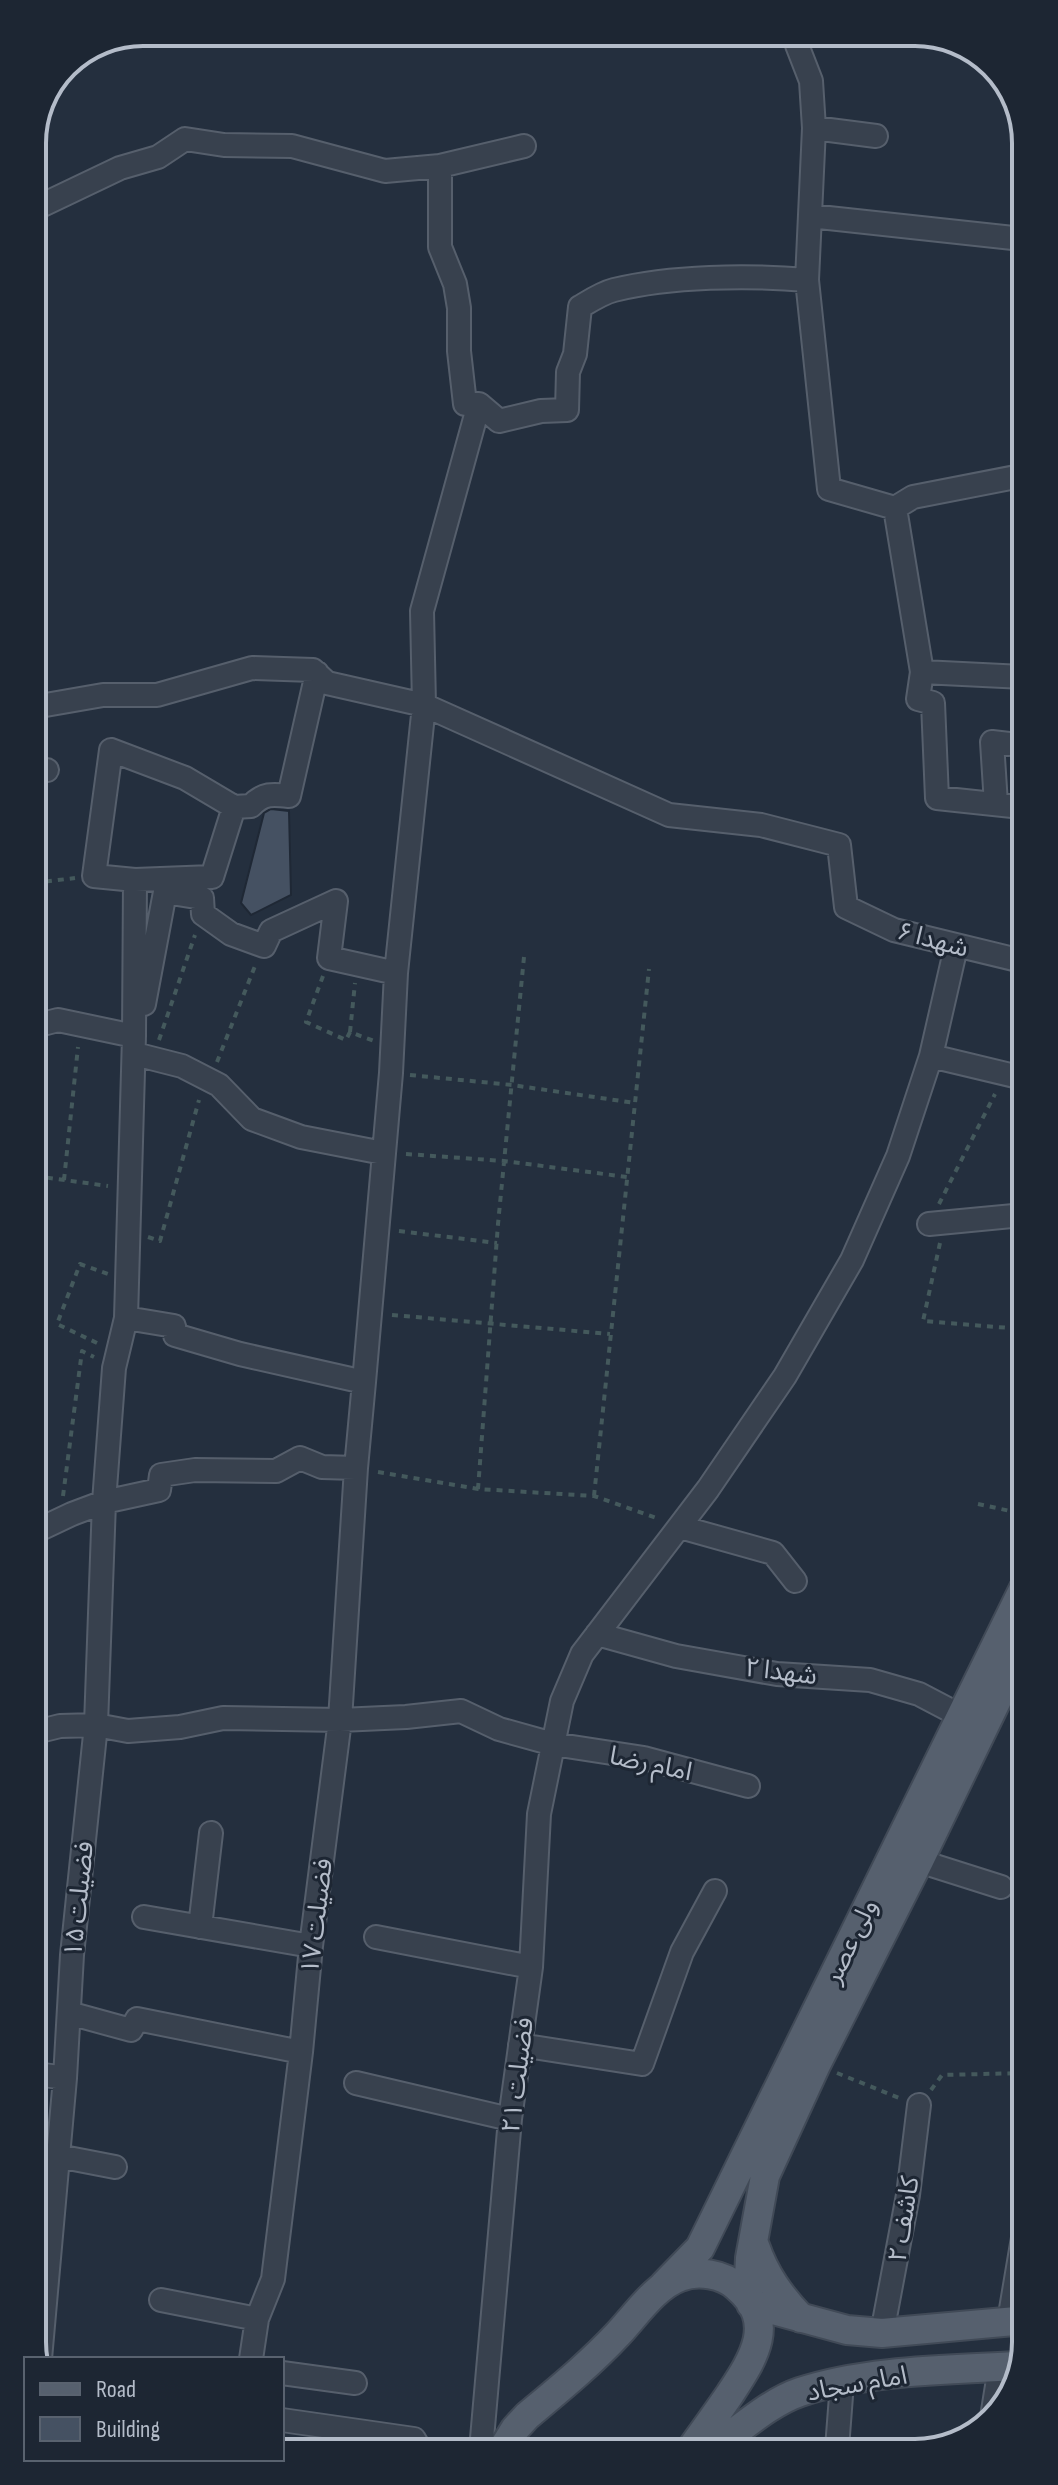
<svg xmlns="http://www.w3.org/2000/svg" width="1058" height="2485" viewBox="0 0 1058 2485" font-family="'Sofia Sans Condensed','Noto Sans Arabic',sans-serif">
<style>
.building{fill:#455162;stroke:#1f2835;stroke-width:2}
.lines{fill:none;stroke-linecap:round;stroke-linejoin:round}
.minor-casing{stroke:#565f6c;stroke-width:26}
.major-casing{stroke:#414a57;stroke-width:32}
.path{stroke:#44595c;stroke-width:4;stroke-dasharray:6 6;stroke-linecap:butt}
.minor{stroke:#38414e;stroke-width:22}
.major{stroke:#56606e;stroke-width:28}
.labels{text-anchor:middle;stroke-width:6;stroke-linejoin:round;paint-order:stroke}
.street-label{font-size:26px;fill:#b4bcc9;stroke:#1d2633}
.rim{fill:none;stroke:#b4bcc9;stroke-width:4}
</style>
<rect width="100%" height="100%" fill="#242f3e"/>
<path class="building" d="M271,809L289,811L291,895L251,915L241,903L264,813Z"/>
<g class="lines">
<g class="minor-casing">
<path id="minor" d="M814,128L876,136
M440,166V247L455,284L459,308V351L465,404H479L499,421L541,411L567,410L568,372L575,354L580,307C590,301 602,293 614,290C671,276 748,275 807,280L814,128L811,81L797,45
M32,210L120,168L158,157L185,139L224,145L292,146L385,171L440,166L524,146
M810,216L1013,238
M807,280L829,489L895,508
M1021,476L913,497L895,508L922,672L918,699L933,703L937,798L1022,807
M922,672L1022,677
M34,707L103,695H157L252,668L313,670L327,683L424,705L669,815L761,825L839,845L846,907L894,930L1022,961
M34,771L47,770
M996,804L992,742L1009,744
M234,807L212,877L135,880L94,876L111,750L185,778L234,807L251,806C263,793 273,794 289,796L317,673
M144,1004L165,892L202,898L203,914L231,934L264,946L271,931L336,901L329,958L396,973L424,705L422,611L479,404
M39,1025L58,1020L134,1036
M135,1054L182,1066L219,1085L252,1119L301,1137L383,1153
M931,1056L1023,1078
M929,1224L1023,1215
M126,1318L174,1326L175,1335L240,1354L364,1382L391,1073L396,973
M680,1527L773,1553L795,1581
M36,1531L72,1514L104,1502L159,1490L161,1475L195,1470L276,1471L300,1458L322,1467L356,1468L364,1382
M597,1634L676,1656L777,1674L870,1680L919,1694L961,1716
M36,1732L60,1726L96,1725L128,1731L180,1727L223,1718L340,1720L406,1717L461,1711L499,1729L553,1744L644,1758L748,1786
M919,1861L1001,1887
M144,1917L311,1946
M200,1927L211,1833
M376,1937L531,1967
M69,2013L131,2030L137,2019L301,2052
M520,2045L642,2064L682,1952L715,1891
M37,2074L65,2078
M356,2083L510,2119
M58,2156L115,2167
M161,2300L257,2319
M1009,2321L1026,2220
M882,2333L908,2195L919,2105
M40,2359L65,2078L72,1955L96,1725L104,1502L114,1368L126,1318L134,1036L135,880
M251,2359L257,2319L273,2279L301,2052L311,1946L340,1720L356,1468
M282,2373L355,2383
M992,2417L1000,2367
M282,2420L414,2439L421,2451
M837,2448L842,2383
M481,2450L510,2119L531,1967L539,1814L562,1701L582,1654L708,1489L785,1376L852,1260L898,1156L931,1056L956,947"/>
</g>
<g class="major-casing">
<path id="major" d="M755,2246C765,2275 780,2296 801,2318
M664,2285L700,2248L1024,1588
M748,2298L750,2258L765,2176L816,2065L919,1861L1024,1644
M751,2304L847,2330L882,2333L1026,2320
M712,2449C740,2430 768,2403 800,2392C866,2370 948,2370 1018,2366
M502,2450L515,2429L527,2416C558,2390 590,2364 618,2334C636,2315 655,2286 680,2277C698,2270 723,2274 737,2287C778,2322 753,2359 730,2394C717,2413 704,2431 691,2449"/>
</g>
<path class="path" d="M34,883L75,878
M34,917L37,958H34
M323,976L306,1022L346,1040L350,1032L374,1041
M34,993L36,1004
M350,1032L355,983
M159,1040L195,935
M217,1062L255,966
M410,1075L512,1085L635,1103
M406,1154L504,1161L627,1177
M35,1176L108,1186
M64,1180L78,1047
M939,1204L995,1094
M399,1231L497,1243
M148,1237L160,1241L199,1100
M940,1243L923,1321L1022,1329L1023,1322
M392,1315L610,1334
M97,1343L57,1324L80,1264L108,1274
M378,1472L478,1489L594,1496L659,1519
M478,1489L498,1224L524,957
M63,1496L82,1351L94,1357
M594,1496L649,969
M978,1504L1024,1514
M837,2073L899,2098
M931,2090L942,2075L1025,2073"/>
<use href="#minor" class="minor"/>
<use href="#major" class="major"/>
</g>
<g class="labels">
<g class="street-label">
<text transform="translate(933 939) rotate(15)" y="9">شهدا ۶</text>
<text transform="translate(781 1671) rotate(7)" y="9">شهدا ۲</text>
<text transform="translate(651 1763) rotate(12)" y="9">امام رضا</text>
<text transform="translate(78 1899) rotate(-84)" y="9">فضیلت ۱۵</text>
<text transform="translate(316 1916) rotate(-83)" y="9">فضیلت ۱۷</text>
<text transform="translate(850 1941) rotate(-64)" y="9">ولی عصر</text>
<text transform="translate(517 2075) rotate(-83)" y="9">فضیلت ۲۱</text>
<text transform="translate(903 2219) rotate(-81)" y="9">کاشف ۲</text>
<text transform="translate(857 2383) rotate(-10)" y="9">امام سجاد</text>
</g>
</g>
<path d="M0 0H1058V2485H0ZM143 46H915A97 97 0 0 1 1012 143V2342A97 97 0 0 1 915 2439H143A97 97 0 0 1 46 2342V143A97 97 0 0 1 143 46Z" fill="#1d2633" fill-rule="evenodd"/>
<path class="rim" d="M143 46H915A97 97 0 0 1 1012 143V2342A97 97 0 0 1 915 2439H143A97 97 0 0 1 46 2342V143A97 97 0 0 1 143 46Z"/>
<rect x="24" y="2357" width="260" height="104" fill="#1d2633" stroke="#59626f" stroke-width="2"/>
<rect x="40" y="2383" width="40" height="12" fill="#56606e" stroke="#59626f" stroke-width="2"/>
<text x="96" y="2397" font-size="24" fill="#b4bcc9">Road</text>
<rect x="40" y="2417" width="40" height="24" fill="#455162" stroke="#59626f" stroke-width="2"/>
<text x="96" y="2437" font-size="24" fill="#b4bcc9">Building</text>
</svg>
